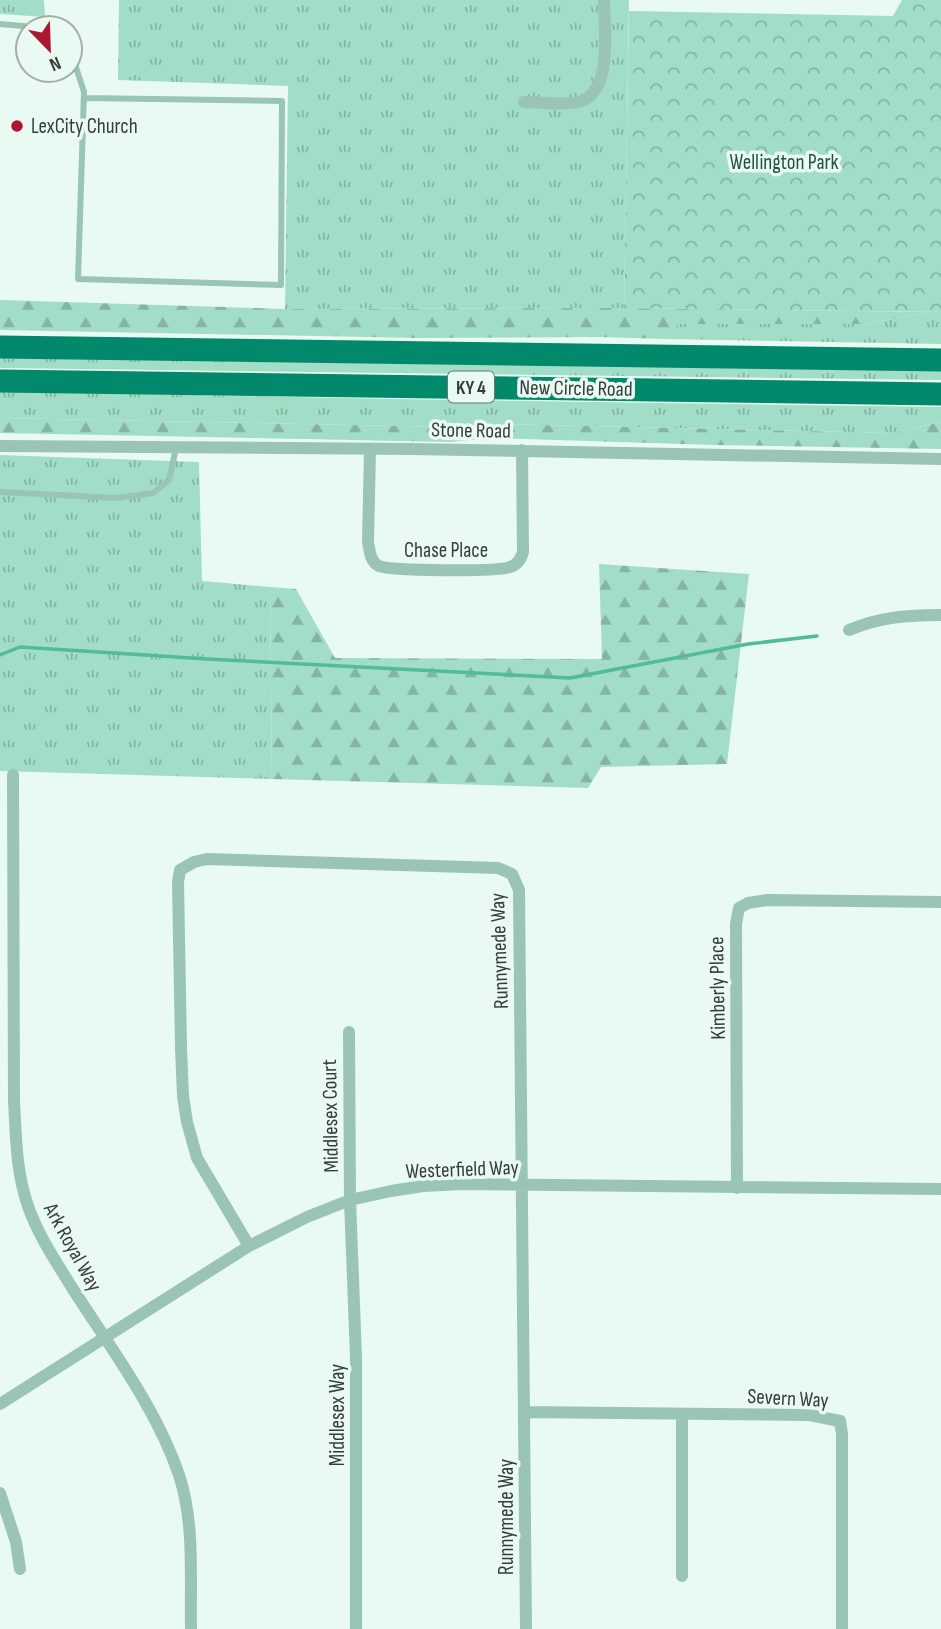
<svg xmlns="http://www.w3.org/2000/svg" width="941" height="1629" viewBox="0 0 941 1629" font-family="'Sofia Sans Condensed',sans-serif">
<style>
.grass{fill:url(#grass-tufts)}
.forest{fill:url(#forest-firs)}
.park{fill:url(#park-crowns)}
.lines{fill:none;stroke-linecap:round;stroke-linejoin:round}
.stream{stroke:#51bb9a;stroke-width:3.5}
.service{stroke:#9ac4b4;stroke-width:6}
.minor{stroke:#9ac4b4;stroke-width:12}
.motorway{stroke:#02886a;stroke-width:23}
.poi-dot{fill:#ad1830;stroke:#e9faf3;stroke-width:2.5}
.labels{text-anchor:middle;stroke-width:7;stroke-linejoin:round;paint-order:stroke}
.shield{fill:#e9faf3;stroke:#6c7572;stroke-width:2}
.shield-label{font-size:19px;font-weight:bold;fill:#363c3a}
.poi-label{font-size:21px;fill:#363c3a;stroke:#e9faf3;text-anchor:start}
.park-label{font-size:21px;fill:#235042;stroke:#e9faf3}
.street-label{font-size:21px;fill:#363c3a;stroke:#e9faf3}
</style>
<defs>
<pattern id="grass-tufts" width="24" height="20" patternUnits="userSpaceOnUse" patternTransform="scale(1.75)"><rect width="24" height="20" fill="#a2ddc7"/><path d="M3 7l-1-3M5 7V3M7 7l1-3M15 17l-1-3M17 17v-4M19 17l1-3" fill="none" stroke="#85b4a3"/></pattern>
<pattern id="forest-firs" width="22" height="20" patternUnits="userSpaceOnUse" patternTransform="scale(1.75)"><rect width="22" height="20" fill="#a2ddc7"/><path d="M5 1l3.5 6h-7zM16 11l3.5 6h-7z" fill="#85b4a3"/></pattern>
<pattern id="park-crowns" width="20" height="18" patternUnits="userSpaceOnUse" patternTransform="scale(1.75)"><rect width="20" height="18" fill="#a2ddc7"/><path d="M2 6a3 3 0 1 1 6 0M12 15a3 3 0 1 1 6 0" fill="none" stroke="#85b4a3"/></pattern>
</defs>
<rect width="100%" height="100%" fill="#e9faf3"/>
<path class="grass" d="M0,0H44L45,17L0,14Z
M119,0H629L624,308L285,309L288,86L118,80Z
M930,312H941V344L667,339L677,324H864Z
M0,354L941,368V380L0,368Z
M0,391L392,399L941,407V422L892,433L496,424L493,438L450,442V427L0,418Z
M0,455L199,462L202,581L270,587L272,779L0,771Z"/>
<path class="forest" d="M0,300L285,309L624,308L930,312L864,324H678L667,339L600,337L418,338L0,330Z
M0,418L450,427V442L0,433Z
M941,422V449L715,445L493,438L496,424L892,433Z
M599,564L749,574L727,764L601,767L588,788L272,779L270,587L296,589L335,658L602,659Z"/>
<path class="park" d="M902,0H941V312L624,308L629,11L893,16Z"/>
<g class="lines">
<path class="stream" d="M0,655L20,647L207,659L570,678L748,644L817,636"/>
<path class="service" d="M0,24L45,28
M70,49L84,92L78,279L281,285L282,101L84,98
M0,492L117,498L153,493L169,480L176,448"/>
<path class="minor" d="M524,102C540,102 562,106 578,102C614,93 604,29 604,0
M0,446L411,449L941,459
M370,450L368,542C370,552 370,561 379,566C389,571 497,572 510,567C517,565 521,559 523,552L522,450
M849,630C880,617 908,615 941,615
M13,775L14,1101C16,1136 16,1172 28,1206C38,1235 55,1260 71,1286C109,1346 156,1407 179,1475C195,1523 190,1579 191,1629
M349,1032L350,1200L356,1357V1629
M737,1188L736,924L739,908L748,903L767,900L941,902
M249,1246L197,1158L187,1122L183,1096L181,1048L178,882L180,870L194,862L207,859L498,868L512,874L519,890L526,1629
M0,1404L249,1246L307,1217L350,1200L391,1191L423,1186L463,1184L941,1189
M525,1412L809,1415L840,1421L842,1434V1629
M0,1493L16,1542L20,1569
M682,1576V1414"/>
<path class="motorway" d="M0,347L941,360
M0,381L941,394"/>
</g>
<circle class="poi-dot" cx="17" cy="126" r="7"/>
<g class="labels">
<rect class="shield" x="448" y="371.5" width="46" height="31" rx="5"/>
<g class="shield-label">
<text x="471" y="394">KY 4</text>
</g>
<g class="poi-label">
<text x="31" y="133">LexCity Church</text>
</g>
<g class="park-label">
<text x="784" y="169">Wellington Park</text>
</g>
<g class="street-label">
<text transform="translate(576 388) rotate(1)" y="7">New Circle Road</text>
<text transform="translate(471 430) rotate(1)" y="7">Stone Road</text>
<text x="446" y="557">Chase Place</text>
<text transform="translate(499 951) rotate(-92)" y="7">Runnymede Way</text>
<text transform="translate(717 988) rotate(-91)" y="7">Kimberly Place</text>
<text transform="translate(330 1116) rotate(-91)" y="7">Middlesex Court</text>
<text transform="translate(462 1169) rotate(-2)" y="7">Westerfield Way</text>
<text transform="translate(73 1247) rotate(61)" y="7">Ark Royal Way</text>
<text transform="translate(788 1398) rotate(3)" y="7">Severn Way</text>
<text transform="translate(337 1415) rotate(-90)" y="7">Middlesex Way</text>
<text transform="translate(506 1517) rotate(-90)" y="7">Runnymede Way</text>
</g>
</g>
<g transform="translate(49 49) rotate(157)"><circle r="33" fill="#e9faf3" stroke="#a1aea9" stroke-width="2"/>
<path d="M0-5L12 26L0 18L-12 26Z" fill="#ad1830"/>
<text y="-10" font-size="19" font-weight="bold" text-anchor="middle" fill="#363c3a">N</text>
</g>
</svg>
